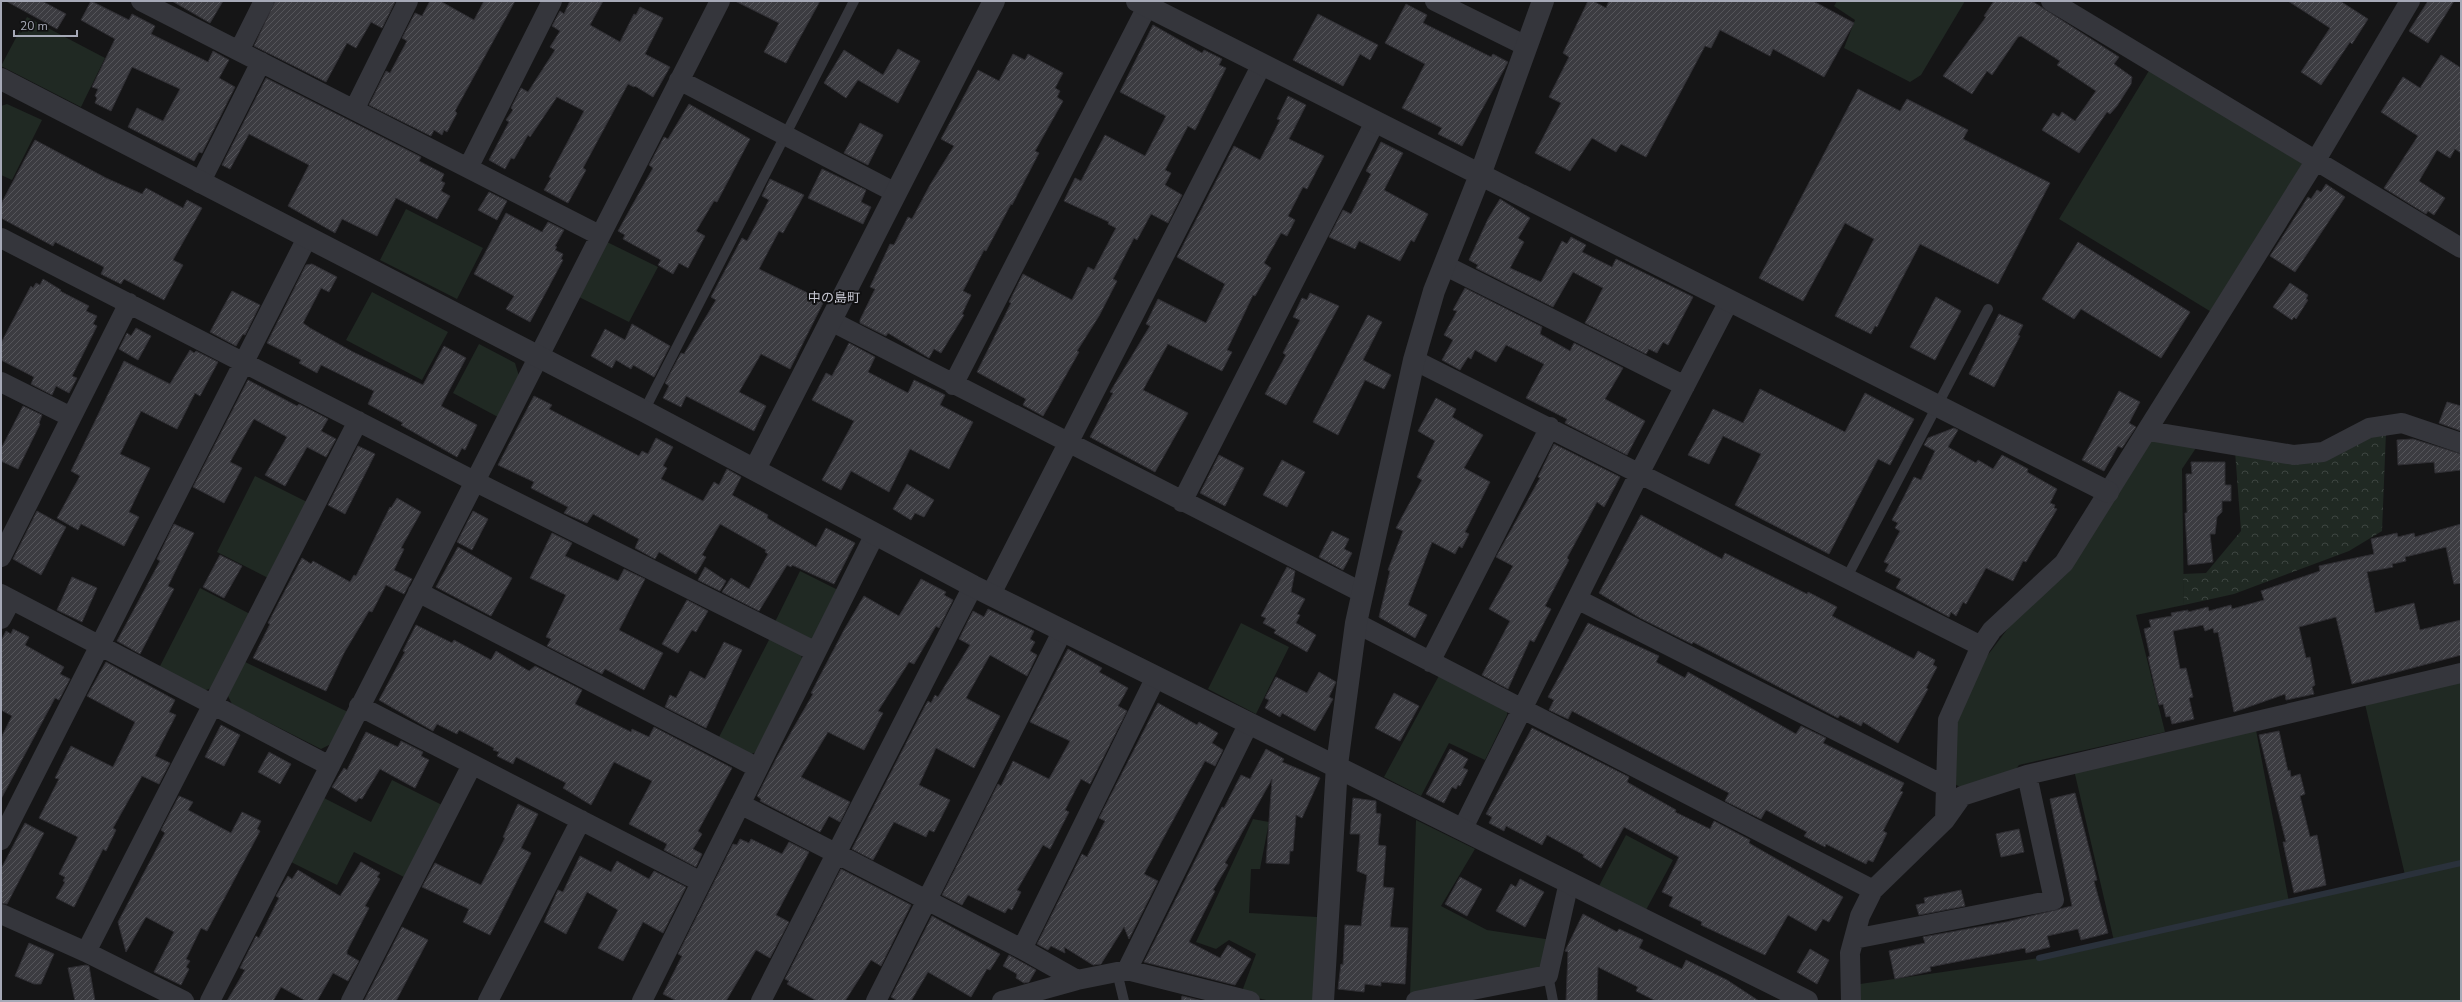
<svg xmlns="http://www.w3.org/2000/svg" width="2462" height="1002" viewBox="0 0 2462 1002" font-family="'Nunito Sans','Noto Sans JP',sans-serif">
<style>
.green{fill:#202923}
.forest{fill:url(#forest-crowns)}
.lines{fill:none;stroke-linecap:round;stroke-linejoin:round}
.stream{stroke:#2a313b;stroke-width:6}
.building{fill:url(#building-hatch);stroke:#2f2e33}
.service{stroke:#35363c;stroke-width:10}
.minor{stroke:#35363c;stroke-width:20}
.tertiary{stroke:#35363c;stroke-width:22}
.labels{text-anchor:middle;stroke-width:4;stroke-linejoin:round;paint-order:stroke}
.quarter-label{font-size:13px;fill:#c7c8d3;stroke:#101011}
</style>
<defs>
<pattern id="forest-crowns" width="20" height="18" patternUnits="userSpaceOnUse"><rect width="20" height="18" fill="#202923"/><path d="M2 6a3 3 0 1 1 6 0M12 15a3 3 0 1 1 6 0" fill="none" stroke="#3d4541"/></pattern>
<pattern id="building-hatch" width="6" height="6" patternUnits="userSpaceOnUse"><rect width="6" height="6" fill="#3c3c41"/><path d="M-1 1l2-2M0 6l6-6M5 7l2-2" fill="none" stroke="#55555a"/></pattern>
</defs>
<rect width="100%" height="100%" fill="#151516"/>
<path class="green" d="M1837,1H1965L1921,75L1910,82L1844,48L1855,20L1834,6Z
M27,17L105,58L81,107L1,66Z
M2150,69L2304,161L2213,313L2059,219Z
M7,104L42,120L12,180L1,175V106Z
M406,209L483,248L457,299L380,260Z
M607,242L658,267L629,322L579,297Z
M372,292L448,332L422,380L346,340Z
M479,344L515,363L519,376L498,417L453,393Z
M2152,438L2196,448L2182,469L2184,605L2136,615L2165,732L2019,765L2013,773L1965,789L1952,783L1955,721L1981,664Z
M255,476L309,503L270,579L217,552Z
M800,571L840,591L816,638L805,642L773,626Z
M200,588L252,615L216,686L204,691L159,668Z
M1241,623L1289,647L1256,714L1208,689Z
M771,636L800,651L803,662L760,751L748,755L717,741Z
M243,661L348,712L333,743L321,749L232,704L226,692Z
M1441,672L1507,708V715L1485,760L1449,743L1421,796L1384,777Z
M2461,682V1001H1860V984L2039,958L2114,941L2074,770L2256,730L2289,902L2405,875L2365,704Z
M392,780L444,806L408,879L354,852L337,885L291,862L324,798L371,822Z
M1253,819L1269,822L1260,869H1251L1249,913L1317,917L1314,1001H1270L1241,994L1256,954L1229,940L1216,949L1196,942Z
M1416,820L1475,849L1441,906L1487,930L1552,940L1546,964L1537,971L1410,996Z
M1626,835L1673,860L1646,910L1599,886Z"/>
<path class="forest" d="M2386,432L2382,531L2349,551L2234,594L2184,605L2183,574L2206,573L2241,531L2235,451L2303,459L2366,436Z"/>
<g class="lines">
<path class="stream" d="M2039,958L2461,863"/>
</g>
<path class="building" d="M6,1H42L66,14L57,29Z
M91,1L129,20L132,14L155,26L151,34L208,62L213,51L229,60L219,78L235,87L202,153L199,152L194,161L128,127L137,108L163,121L180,89L132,67L111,111L95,103L97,98L95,96L98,89L92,87L115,39L81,20Z
M172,1H223L210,23Z
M275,1H394L395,2L382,28L371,22L356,48L347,43L326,82L254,46Z
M430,1H440L474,20L484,1H515L455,111L457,113L447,132L444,130L442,135L434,130L431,136L369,105L386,71L390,73L407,41L402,38L415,13L422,16Z
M570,1H603L590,25L620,42L634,14L636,15L640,7L663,18L645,54L670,67L653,97L635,86L634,87L628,84L583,168L586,170L568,203L544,190L551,178L549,177L584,111L557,97L530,137L528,135L514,159L511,158L505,169L489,160L509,122L506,120L513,110L511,108L521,88L528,92L555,50L550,47L560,31L552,26L560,11L564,14Z
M735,1H820L786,63L764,52L779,23Z
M1588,1H1593L1606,8L1609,1H1813L1854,23L1824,77L1773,49L1770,56L1720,30L1711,48L1705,46L1646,157L1621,144L1616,152L1592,138L1570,171L1535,153L1561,103L1549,97L1569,57L1563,53Z
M1994,1H2032L2119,57L2114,64L2132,77L2131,84L2117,106L2110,114L2107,112L2079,153L2042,130L2053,113L2059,117L2062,112L2075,121L2096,91L2057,65L2060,61L2021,36L2018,37L1992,75L1987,71L1972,94L1943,76L1986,17L1984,16Z
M2288,1H2340L2368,19L2352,44L2350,42L2321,85L2301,72L2330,28Z
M2428,1H2454L2428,43L2409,31Z
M1406,4L1427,15L1423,23L1491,57L1493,54L1508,62L1462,146L1438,134L1442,128L1402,108L1425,64L1385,43Z
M1318,14L1378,45L1370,60L1360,54L1343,86L1293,60Z
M1153,25L1202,53L1204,50L1222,59L1219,65L1226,68L1195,130L1188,126L1165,170L1171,173L1165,185L1182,195L1168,223L1151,214L1137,240L1134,238L1113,279L1117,281L1099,316L1077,351L1079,352L1043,416L1023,405L1026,399L977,372L1011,303L1009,302L1023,274L1072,300L1088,267L1094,270L1116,228L1108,224L1109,222L1064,201L1075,178L1081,181L1105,135L1145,156L1166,116L1120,92Z
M898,49L920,61L898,103L858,80L846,98L824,83L844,50L883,75Z
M1013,54L1025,60L1028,54L1063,73L1055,88L1060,91L1057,97L1063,101L1035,151L1039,153L1012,205L1011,204L986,251L984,250L963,291L971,295L962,314L964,315L941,353L934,349L929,358L888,333L886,336L860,323V320L875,289L870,287L890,244L894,245L908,217L912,219L930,185L954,146L941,139L978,70L999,81Z
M2441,55L2461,68V153L2455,149L2450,158L2437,150L2419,181L2445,198L2434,215L2428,211L2426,214L2384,188L2418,136L2381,112L2403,77L2420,88Z
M266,78L421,157L419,161L444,174L441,181L445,183L441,191L450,196L437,219L396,198L377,236L342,219L335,233L288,206L309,165L249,134L230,169L222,165Z
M1858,89L1900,111L1907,99L1968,130L1963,139L2050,183L1998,284L1920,244L1877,327L1875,326L1871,334L1835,316L1874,239L1845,223L1803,301L1759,278Z
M1288,96L1306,105L1289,139L1324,156L1307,189L1303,187L1288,216L1295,220L1287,236L1281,233L1264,263L1271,268L1255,296L1253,295L1227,350L1232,352L1222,371L1168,344L1143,390L1188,413L1155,472L1090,437L1113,393L1110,392L1150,326L1146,324L1158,299L1206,323L1225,284L1177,257L1234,146L1260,160L1280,120L1277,119Z
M689,104L750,139L717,202L714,201L696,231L705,236L688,268L679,263L673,274L658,265L661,260L623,239L625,235L618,231L653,168L649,165L664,137L668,139Z
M860,123L883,135L868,165L844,153Z
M35,140L106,178L142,194L146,188L183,208L187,200L202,208L173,260L183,265L164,300L124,279L121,284L101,274L104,267L55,242L53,246L1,218V204Z
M1381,142L1403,153L1384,190L1428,214L1414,242L1411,240L1400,261L1359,241L1355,249L1329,237L1343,210L1351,214L1371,174L1366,171Z
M822,169L866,190L861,202L871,207L863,224L808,198Z
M770,179L804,195L783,233L779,231L759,269L824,301L790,369L761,354L739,392L766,406L754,431L686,396L681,407L663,398L669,386L665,383L681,353L684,354L716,300L711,297L742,238L747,241L769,200L762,196Z
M2326,184L2345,197L2295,272L2270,256L2308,197L2311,199L2317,190L2321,192Z
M489,192L507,201L497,220L478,210Z
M1500,199L1530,218L1518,238L1524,242L1510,268L1541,282L1562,241L1567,244L1571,237L1586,245L1582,252L1612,267L1616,259L1693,297L1668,345L1663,342L1657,353L1649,349L1646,354L1585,323L1603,288L1573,272L1553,307L1476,268L1478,265L1469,260L1488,219Z
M506,213L542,232L548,222L564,230L555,246L557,247L555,250L563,254L561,259L563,260L530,322L506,309L514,296L474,274Z
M2078,242L2190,312L2161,358L2081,309L2074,319L2042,299Z
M312,264L337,277L329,292L321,288L303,323L310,328L353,352L423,385L444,346L466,358L441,406L477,425L465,450L462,448L457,457L401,425L403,423L368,404L374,391L321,365L317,373L299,363L301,360L267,343L306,265Z
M43,279L61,290L60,291L89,306L86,311L97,316L93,324L97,326L72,376L77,378L69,393L56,386L52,395L31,384L34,377L1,360V343L31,286L33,288L36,283L40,285Z
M2290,283L2308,295L2306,299L2308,300L2296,319L2294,317L2292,320L2273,307Z
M1465,288L1542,327L1540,334L1570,351L1574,343L1623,368L1605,399L1645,421L1627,455L1565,423L1567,419L1526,398L1544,364L1506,345L1496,362L1475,350L1471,359L1468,357L1460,370L1442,360L1453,340L1444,335L1457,311L1453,310Z
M232,291L260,305L245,335L243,334L236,346L210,332Z
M1310,293L1339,306L1286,405L1265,394L1286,355L1283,353L1300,320L1293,317L1302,298L1307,300Z
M1936,297L1961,311L1935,360L1910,347Z
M1999,314L2023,325L2018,335L2020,336L1994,387L1969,374Z
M1368,315L1382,322L1363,360L1391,375L1384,389L1365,380L1338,435L1313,422Z
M632,324L670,346L654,377L633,365L631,369L616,360L612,368L591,356L605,329L625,340Z
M136,328L151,336L138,360L119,349L127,333L131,336Z
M849,343L875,357L868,372L908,393L914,380L945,395L940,405L973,422L949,469L910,449L889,492L851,471L841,490L822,480L854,421L812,400L826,373L832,376Z
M190,350L194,353L196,351L218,362L200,396L195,393L177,429L141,411L120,454L150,468L129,512L139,517L124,546L81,524L78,530L57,518L80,476L71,471L124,361L170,384Z
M248,380L297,406L299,404L328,419L321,431L336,439L326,457L307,447L285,486L265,475L287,437L254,419L230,462L242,468L224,503L193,487Z
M1760,389L1845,432L1865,393L1914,419L1890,465L1878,459L1829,554L1735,505L1761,454L1723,436L1709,464L1688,455L1713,409L1743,423Z
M2119,391L2140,402L2129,423L2136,427L2122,448L2118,446L2104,471L2082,460Z
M534,396L552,405L549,409L639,456L642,451L648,454L656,438L673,447L663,466L667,468L661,479L703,501L714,482L719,485L727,469L741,477L732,495L768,515L767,518L816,547L826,528L855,543L834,584L792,565L791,567L787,565L759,611L722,592L731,578L749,589L768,554L765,552L766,550L720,524L702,555L706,557L696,574L659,552L655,559L635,548L639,539L593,514L587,523L564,513L568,507L531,488L534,482L498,465Z
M1436,398L1456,409L1452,417L1483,435L1464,468L1490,482L1465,532L1469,534L1462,548L1459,546L1455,554L1432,542L1408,605L1427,615L1415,638L1379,617L1390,571L1388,570L1403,531L1396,528L1422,480L1417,477L1435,441L1418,431Z
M2447,402L2461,406V431L2439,423Z
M23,406L42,415L39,423L40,424L18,469L1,461V449Z
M1954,428L1958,430L1948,447L1976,463L1978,460L1993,469L2002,455L2028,469L2027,472L2057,489L2050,503L2055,505L2054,508L2057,509L2026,562L2023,561L2013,581L1986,568L1966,604L1963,602L1956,616L1951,612L1949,617L1896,588L1901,579L1885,571L1889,564L1884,562L1900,531L1895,528L1898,523L1892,520L1914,477L1921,480L1935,451L1924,445L1928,438Z
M2413,439L2461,454V470L2435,473L2434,462L2398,465L2397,440Z
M1554,444L1620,477L1604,507L1597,502L1567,558L1569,560L1545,606L1551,609L1534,642L1530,640L1508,689L1482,675L1510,621L1489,609L1513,566L1496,557L1540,478L1538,477Z
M358,446L375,454L345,514L328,505Z
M1219,455L1244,468L1225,506L1200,493Z
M1282,460L1305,472L1287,507L1263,495Z
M2191,462H2225V485H2231V501H2222V512L2217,517L2215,534H2210L2213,562L2188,565L2185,513H2187L2186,474H2192Z
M907,484L934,500L924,517L915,513L911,520L893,509Z
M397,498L421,512L401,548L404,549L394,570L412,579L404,594L386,585L372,612L369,611L344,653L326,691L253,658L270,624L268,623L302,558L311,564L313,561L350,582L354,575L356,576L390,507L391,508Z
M37,511L66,527L41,575L13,559Z
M473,511L488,519L472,550L457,542Z
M1641,515L1722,559L1725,553L1807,594L1808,592L1837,607L1832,616L1914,659L1918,651L1935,660L1933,665L1937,667L1926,688L1928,689L1898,743L1863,722L1861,726L1840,715L1838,718L1693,642L1692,644L1640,618L1599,593Z
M174,524L194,533L168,586L174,589L140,654L117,641L160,561L157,559Z
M2461,524V583L2454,584L2446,547L2405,557L2406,561L2392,564L2393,567L2367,572L2375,613L2414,603L2420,630L2461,620V655L2352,684L2336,617L2299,627L2306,658L2310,657L2315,685L2312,687L2314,694L2286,700L2285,694L2234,712L2218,632L2214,633L2213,628L2205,631L2203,625L2173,631L2180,669L2186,668L2193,697L2189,698L2194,719L2172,724L2170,716L2166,717L2163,704L2159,705L2148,657L2150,656L2144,629L2151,627L2149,620L2172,616L2171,613L2188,610V612L2208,607L2209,611L2231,605L2232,609L2264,600L2261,591L2320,571L2319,566L2374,554L2371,539L2397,533L2398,537L2414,533L2415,537Z
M1332,531L1349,539L1344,549L1352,553L1343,570L1319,557Z
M552,533L572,543L565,556L618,581L624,569L645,579L619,630L663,653L644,690L605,669L602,674L547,646L551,639L546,637L566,595L530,578Z
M458,547L512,578L491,616L436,587Z
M220,555L242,566L224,598L203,587Z
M705,567L726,581L720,591L698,580Z
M1287,567L1295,571L1291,592L1305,599L1297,614L1300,615L1296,623L1316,635L1307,652L1274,633L1276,630L1263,623L1266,618L1261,616Z
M72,577L97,588L82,622L57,610Z
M921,579L946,592L944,595L953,600L939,628L936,626L914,664L909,662L878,711L883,713L864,750L828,732L801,777L850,802L840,822L829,816L820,832L760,801L761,799L757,796L778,755L813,694L811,693L844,630L864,596L899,616Z
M687,600L708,611L696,632L692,630L678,653L662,644Z
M988,609L1034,631L1030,639L1035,642L1030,651L1037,655L1027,676L990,655L966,698L1000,716L974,768L936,748L919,785L950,800L934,832L929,830L926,837L894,822L873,860L852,849L924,708L928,701L931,703L935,695L938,697L970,645L959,639L973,611L984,617Z
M1588,623L1659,656L1656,662L1685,678L1688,672L1796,734L1801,726L1826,738L1823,743L1904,783L1900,791L1903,792L1883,831L1887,833L1873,862L1868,860L1866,864L1826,844L1825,847L1804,836L1807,832L1766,810L1761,819L1725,801L1729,793L1572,711L1568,719L1549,710L1554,700L1548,697Z
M416,625L452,643L454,640L491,660L496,651L529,671L535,666L582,690L575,704L631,732L632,729L649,737L654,727L732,768L698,831L702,834L693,849L702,854L696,867L664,850L667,844L629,824L652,781L614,762L591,805L563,788L566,783L516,757L513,764L497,756L499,752L493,750L494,748L459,730L457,734L437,724L433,731L379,700L405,652L403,651Z
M13,629L29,637L25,645L64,667L60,674L70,679L59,700L55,698L1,799V738L12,716L1,710V641L6,631L11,634Z
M724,642L742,650L706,728L665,707L670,695L676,698L690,671L705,679Z
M1068,649L1102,668L1099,672L1128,688L1118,706L1127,711L1090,784L1081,779L1065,810L1069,812L1050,849L1043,845L1017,890L1021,892L1012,910L1008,908L1005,913L968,895L962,905L942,895L998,784L1001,786L1013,761L1049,779L1070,741L1030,722Z
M106,662L175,700L169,712L176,715L155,756L170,763L159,784L142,776L113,828L116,830L106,851L103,849L74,907L56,898L65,882L63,881L65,877L59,874L78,837L39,818L59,779L55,778L71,746L113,767L135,722L87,696Z
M1319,672L1336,682L1329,697L1333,699L1315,731L1282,713L1280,717L1265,708L1269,700L1265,698L1276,677L1307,693Z
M1394,693L1419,706L1400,741L1375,728Z
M1158,703L1197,725L1199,722L1218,733L1212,743L1223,750L1215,766L1205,761L1144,874L1158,881L1129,939L1124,927L1101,964L1093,965L1064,947L1065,953L1051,946L1048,950L1037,944L1082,854L1087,857L1105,821L1099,818Z
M221,725L240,735L224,766L205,757Z
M1532,728L1629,777L1627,782L1676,810L1675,812L1710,829L1714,821L1750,840L1749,843L1754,846L1843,897L1829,922L1823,919L1816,931L1788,915L1765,955L1701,925L1702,922L1669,906L1673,897L1662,892L1679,857L1624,827L1601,868L1583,857L1584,855L1547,835L1542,845L1506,826L1504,831L1489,823L1492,817L1486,814Z
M2279,731L2288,771L2290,770L2291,777L2300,774L2305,794L2300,796L2310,837L2317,835L2326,885L2294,893L2283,842H2286L2259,735Z
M366,732L398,747L401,741L423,752L421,756L429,760L415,788L380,769L362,799L359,798L356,802L332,787L344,768L347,770Z
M1266,749L1284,759L1282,762L1320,778L1302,818L1296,815L1293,851H1290L1289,864L1266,863L1272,779L1225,863L1228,865L1213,890L1215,891L1189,942L1220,958L1228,945L1251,959L1235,985L1144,962L1222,807L1224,808L1241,775L1250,779Z
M1450,749L1468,759L1463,768L1468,770L1460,786L1458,785L1456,789L1452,787L1444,803L1426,794Z
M269,752L291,764L280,784L258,772Z
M2075,793L2097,880L2094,881L2108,933L2081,940L2078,929L2047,936L2050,947L2026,953L2025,948L1930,967L1931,971L1895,979L1889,951L1925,943L1923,937L2006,922L2072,906L2050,799Z
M179,796L193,802L188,810L231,833L242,812L261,821L257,829L260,831L207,931L201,928L186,959L190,961L186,967L189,969L181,985L154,972L174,932L146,917L126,952L118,922L165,833L161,830Z
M1353,798L1376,801V813L1381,814L1378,845L1386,846L1383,887L1394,888L1390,927L1408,928L1405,984L1381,982V986L1365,984L1364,992L1338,989L1341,964L1343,965L1345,925L1361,926L1367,875L1357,871L1360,834H1350Z
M518,804L538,814L521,848L531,853L490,935L463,922L469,909L422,887L435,863L481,885L505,838L503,837Z
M25,823L44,833L7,904L1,903V869Z
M2019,829L2024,852L2001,857L1996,834Z
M740,839L749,843L751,839L782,854L789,842L809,852L776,915L789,922L770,958L756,950L726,1001H677L663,994L682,956L678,954L733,844L737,845Z
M580,856L611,872L617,861L649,879L654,871L686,887L663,933L643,922L623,961L598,948L618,910L587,892L566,934L544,922L558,890L563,892Z
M361,862L380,873L377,877L380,879L365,906L369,908L347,951V954L359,961L348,981L333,973L317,1001H306L281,987L273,1001H227L245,970L240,968L256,936L259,938L279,898L276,896L288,876L292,879L298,870L340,896Z
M841,869L911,905L881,966L871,960L845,1001H817L787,984L789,981L785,979Z
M1460,877L1482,889L1467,916L1445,904Z
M1520,879L1544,892L1525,927L1496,911L1511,884L1516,887Z
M1961,890L1965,906L1919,915L1916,905L1925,903L1924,898Z
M1583,914L1617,932L1619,929L1643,940L1639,948L1682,969L1686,960L1727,980L1759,1001H1656L1636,991L1638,987L1598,967L1597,1001H1566L1568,952L1565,951Z
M932,916L1000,954L990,970L987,969L971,997L928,972L911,1001H898L891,997Z
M402,927L428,940L396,1001H364Z
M29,943L54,954L41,984H34L15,976Z
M1810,949L1829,960L1817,984L1797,972Z
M1009,955L1036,970L1029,982L1024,983L1016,978L1017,974L1003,966Z
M86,965L89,966L95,1001H75L68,968Z
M1182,996L1203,1001H1181Z"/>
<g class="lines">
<path class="service" d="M644,411L854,1
M1847,577L1988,309
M1117,972L1124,1001
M1548,975L1553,1001"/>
<path class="minor" d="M141,1L599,235
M1435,1L1526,46
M2051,1L2461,248
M239,51L264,1
M679,80L896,193
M354,110L408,1
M468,168L552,1
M200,183L261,62
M1,238L474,481L816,652
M1444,265L1685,386
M831,321L1363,593
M1414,360L1981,646
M1,382L71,417
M953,385L1150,1
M2148,431L2294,455L2323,452L2369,428L2402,423L2461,443
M1182,502L1375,122
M1,557L129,303
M418,592L758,768
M1,594L330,766
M991,594L1262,64
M1577,599L1945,786
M1,619L11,600
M1356,623L1873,890
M1430,662L1550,427
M359,706L701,882
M740,804L1022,949L1077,980
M1945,820L1948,720L1981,646L1992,630L2064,563L2316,160L2410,1
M1463,828L1640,472L1729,301
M1,840L307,238
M1,914L86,952L184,1001
M1854,939L2054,900L2027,775
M1022,949L1156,677
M86,952L358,421
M1127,970L1249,723
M210,1001L720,1
M351,1001L472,765
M488,1001L581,820
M642,1001L875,534
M761,1001L973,586
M876,1001L1063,630
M1002,1001L1077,980L1127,970L1250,1001
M1416,1001L1548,975L1569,882
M1851,1001L1850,953L1860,916L1873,890L1945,820L1962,796L2027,775L2461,673"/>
<path class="tertiary" d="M1137,1L2108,492
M1,79L644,411L973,586L1807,1001
M755,469L994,1
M1323,1001L1337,765L1356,623L1414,360L1434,291L1480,175L1543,1"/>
</g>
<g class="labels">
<g class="quarter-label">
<text x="834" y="302">中の島町</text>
</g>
</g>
<rect width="2462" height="1002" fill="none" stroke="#a6a9b7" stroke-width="4"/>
<path d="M14 30v6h63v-6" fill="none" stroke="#a6a9b7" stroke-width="2"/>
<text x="20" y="30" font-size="12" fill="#a6a9b7" stroke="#101011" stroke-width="3" paint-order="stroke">20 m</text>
</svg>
